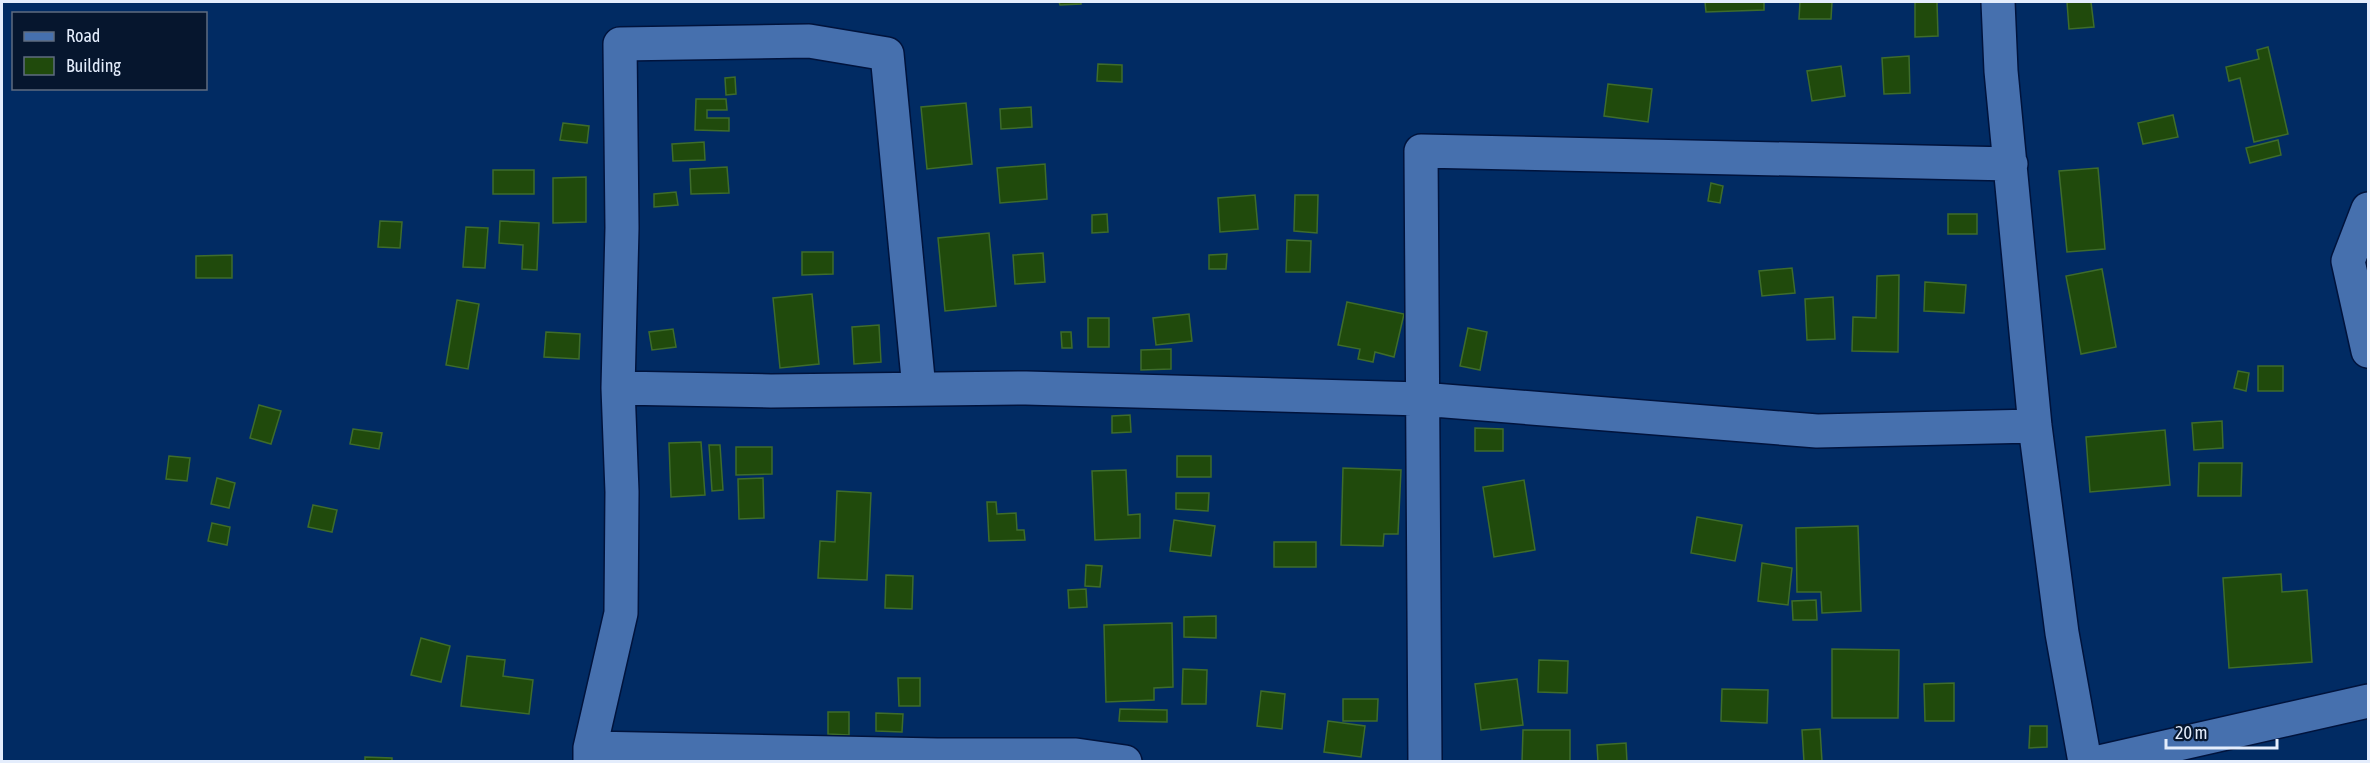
<svg xmlns="http://www.w3.org/2000/svg" width="2370" height="763" viewBox="0 0 2370 763" font-family="'Asap Condensed',sans-serif">
<style>
.building{fill:#204a0c;stroke:#3e6c2c;stroke-width:1.5}
.lines{fill:none;stroke-linecap:round;stroke-linejoin:round}
.minor-casing{stroke:#00133c;stroke-width:36}
.minor{stroke:#4670ae;stroke-width:33}
</style>
<rect width="100%" height="100%" fill="#012b63"/>
<path class="building" d="M1059,2H1081V4L1060,5Z
M1705,2H1764V10L1706,12Z
M1800,2H1832L1831,19H1799Z
M1915,2H1937L1938,36L1915,37Z
M2067,2H2091L2094,27L2069,29Z
M2268,47L2288,134L2254,142L2240,78L2229,81L2226,67L2259,59L2257,50Z
M1909,56L1910,93L1884,94L1882,58Z
M1098,64L1122,65V82L1097,81Z
M1841,66L1845,96L1812,101L1807,71Z
M735,77L736,94L726,95L725,78Z
M1608,84L1652,89L1648,122L1604,116Z
M696,99H726L727,110H707V118H729V131L695,130Z
M966,103L972,164L927,169L921,107Z
M1031,107L1032,127L1001,129L1000,109Z
M2173,115L2178,137L2143,144L2138,123Z
M563,123L589,126L587,143L560,140Z
M2278,140L2281,155L2250,163L2246,148Z
M704,142L705,160L673,161L672,144Z
M1045,164L1047,199L1000,203L997,168Z
M727,167L729,193L691,194L690,169Z
M2098,168L2105,249L2067,252L2059,171Z
M493,170H534V194H493Z
M586,177V222L553,223V178Z
M1711,183L1723,186L1720,203L1708,201Z
M676,192L678,205L654,207V194Z
M1255,195L1258,229L1220,232L1218,198Z
M1295,195H1318L1317,233L1294,231Z
M1107,214L1108,232L1092,233V215Z
M1948,214H1977V234H1948Z
M380,221L402,222L400,248L378,247Z
M500,221L539,223L537,270L522,269L523,245L499,243Z
M466,227L488,228L485,268L463,267Z
M989,233L996,306L945,311L938,238Z
M1287,240L1311,241L1310,272H1286Z
M802,252H833V274L802,275Z
M1043,253L1045,282L1015,284L1013,255Z
M1227,254L1226,269H1209V255Z
M232,255V278H196V256Z
M1792,268L1795,293L1762,296L1759,271Z
M2102,269L2116,347L2081,354L2066,276Z
M1899,275L1898,352L1852,351L1853,317L1876,318L1877,276Z
M1925,282L1966,285L1964,313L1924,311Z
M812,294L819,364L780,368L773,298Z
M1833,297L1835,339L1807,340L1805,299Z
M457,300L479,304L468,369L446,365Z
M1347,302L1404,314L1394,357L1375,352L1373,362L1358,359L1360,349L1338,345Z
M1189,314L1192,341L1156,345L1153,318Z
M1088,318H1109V347H1088Z
M879,325L881,362L854,364L852,327Z
M1468,328L1487,332L1480,370L1460,366Z
M673,329L676,347L652,350L649,332Z
M546,332L580,334L579,359L544,357Z
M1061,332H1071L1072,348H1062Z
M1171,349V369L1141,370V350Z
M2258,366H2283V391H2258Z
M2238,371L2249,373L2246,391L2234,388Z
M259,405L281,411L271,444L250,438Z
M1130,415L1131,432L1112,433V416Z
M2222,421L2223,448L2194,450L2192,423Z
M1475,428L1503,429V451H1475Z
M353,429L382,433L379,449L350,444Z
M2165,430L2170,485L2090,492L2086,437Z
M701,442L705,495L671,497L669,443Z
M709,445H720L723,490L712,491Z
M736,447H772V474L736,475Z
M169,456L190,458L187,481L166,479Z
M1177,456H1211V477H1177Z
M2199,463H2242L2241,496H2198Z
M1343,468L1401,470L1398,534H1384L1383,546L1341,545Z
M1126,470L1128,515L1140,514V538L1095,540L1092,471Z
M217,478L235,483L229,508L211,504Z
M763,478L764,518L739,519L738,479Z
M1524,480L1535,550L1494,557L1483,487Z
M837,491L871,493L867,580L818,578L820,541L835,542Z
M1176,493H1209L1208,511L1176,509Z
M987,502H996L997,514L1016,513L1017,530H1024L1025,540L989,541Z
M313,505L337,510L332,532L308,527Z
M1697,517L1742,525L1735,561L1691,553Z
M1174,520L1215,526L1211,556L1170,551Z
M212,523L230,527L227,545L208,541Z
M1858,526L1861,611L1822,613L1821,592H1797L1796,528Z
M1274,542H1316V567H1274Z
M1762,563L1792,568L1788,605L1758,601Z
M1086,565L1102,566L1100,587L1085,586Z
M2281,574L2282,592L2307,590L2312,662L2229,668L2223,578Z
M886,575L913,576L912,609L885,608Z
M1086,589L1087,607L1069,608L1068,590Z
M1816,600L1817,620H1793L1792,601Z
M1216,616V638L1184,637V617Z
M1172,623L1173,687L1154,688V700L1106,702L1104,625Z
M421,638L450,646L441,682L411,675Z
M1832,649L1899,650L1898,718H1832Z
M467,656L505,660L503,676L533,680L529,714L461,706Z
M1539,660L1568,661L1567,693L1538,692Z
M1183,669L1207,670L1206,704H1182Z
M898,678H920V706H899Z
M1517,679L1523,725L1481,730L1475,684Z
M1954,683V721H1925L1924,684Z
M1722,689L1768,690L1767,723L1721,721Z
M1261,691L1285,694L1282,729L1257,726Z
M1343,699H1378L1377,721H1343Z
M1120,709L1167,710V722L1119,721Z
M828,712H849V735L828,734Z
M876,713L903,714L902,732L876,731Z
M1328,721L1365,726L1361,757L1324,752Z
M2030,726H2047V747L2029,748Z
M1820,729L1822,761L1804,762L1802,730Z
M1523,730H1570V762H1522Z
M1626,743L1627,762H1598L1597,745Z
M365,757L392,758V762H365Z"/>
<g class="lines">
<g class="minor-casing">
<path id="minor" d="M1998,2L2001,71L2035,426L2062,633L2085,762
M2368,209L2348,261L2368,351
M618,388L771,391L1026,388L1421,399L1817,431L2035,426
M590,748L937,755H1076L1125,762
M590,762V748L621,613L622,492L618,388L622,228L620,44L809,41L887,54L919,389
M1425,762L1421,151L2011,164
M2099,762L2368,701"/>
</g>
<use href="#minor" class="minor"/>
</g>
<rect width="2370" height="763" fill="none" stroke="#e4edfc" stroke-width="6"/>
<rect x="12" y="12" width="195" height="78" fill="#06162e" stroke="#5f6c80" stroke-width="1.5"/>
<rect x="24" y="32" width="30" height="9" fill="#4670ae" stroke="#5f6c80" stroke-width="1.5"/>
<text x="66" y="42" font-size="18" fill="#e4edfc">Road</text>
<rect x="24" y="57" width="30" height="18" fill="#204a0c" stroke="#5f6c80" stroke-width="1.5"/>
<text x="66" y="72" font-size="18" fill="#e4edfc">Building</text>
<path d="M2166 739v9h111v-9" fill="none" stroke="#e4edfc" stroke-width="3"/>
<text x="2175" y="739" font-size="18" fill="#e4edfc" stroke="#06162e" stroke-width="4.5" paint-order="stroke">20 m</text>
</svg>
